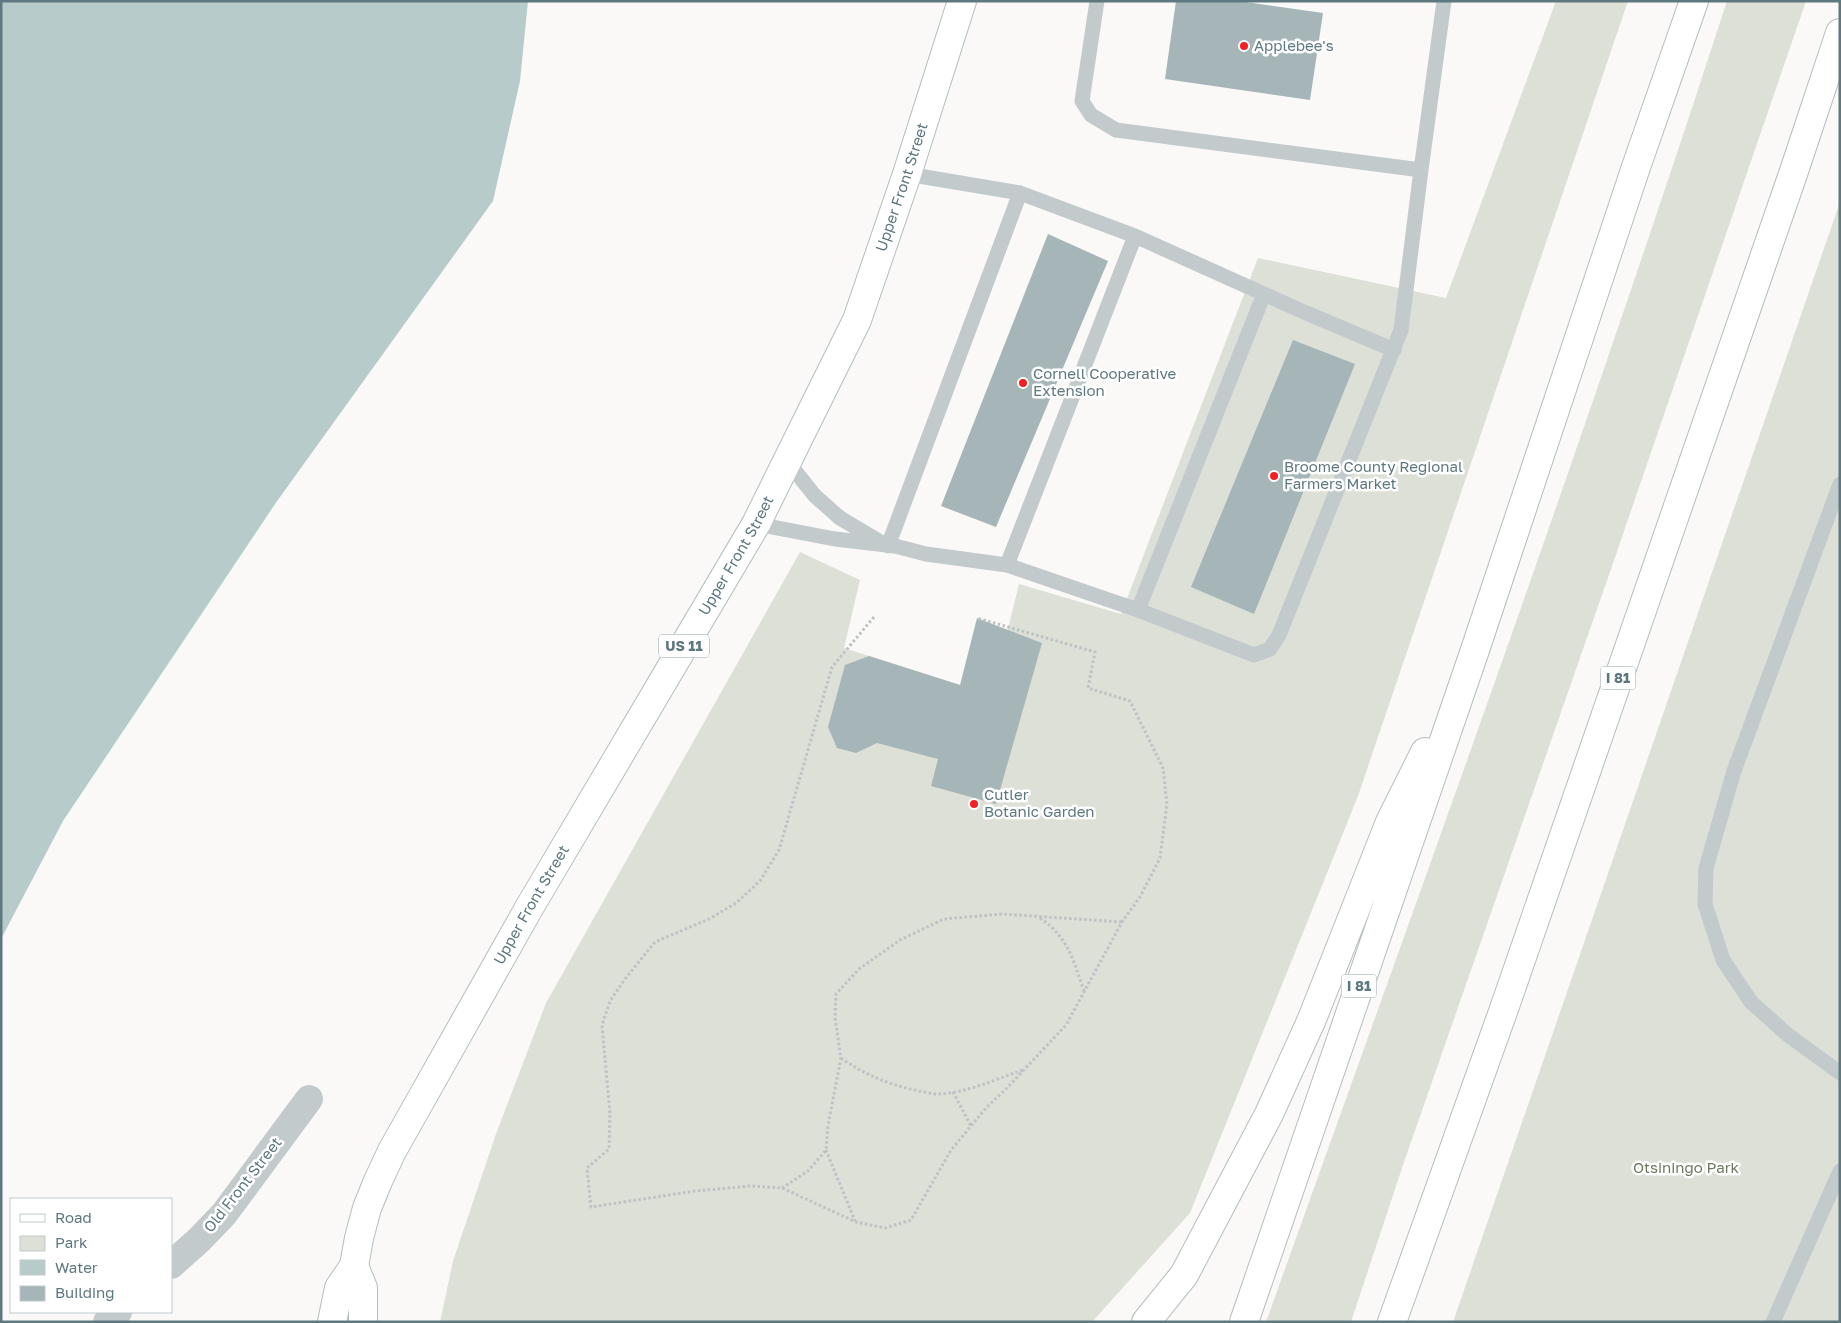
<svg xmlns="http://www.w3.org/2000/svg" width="1841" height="1323" viewBox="0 0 1841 1323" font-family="'Golos Text',sans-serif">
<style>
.green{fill:#dce0d6}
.water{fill:#b8cbcb}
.building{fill:#a6b6b8}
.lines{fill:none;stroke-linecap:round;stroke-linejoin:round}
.primary-casing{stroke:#b4bdbf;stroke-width:30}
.highway-casing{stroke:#b6bdbf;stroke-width:30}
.path{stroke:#bdc2c4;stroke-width:3;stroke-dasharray:2.5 2.5;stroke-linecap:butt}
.lane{stroke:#c2cacc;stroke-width:15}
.street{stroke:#c2cacc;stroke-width:28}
.primary{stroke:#fff;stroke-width:28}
.highway{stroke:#fff;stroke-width:28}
.poi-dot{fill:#f21f24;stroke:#fff;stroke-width:2}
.labels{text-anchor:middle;stroke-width:5;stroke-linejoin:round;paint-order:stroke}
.shield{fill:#fff;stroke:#8ea0a5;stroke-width:1}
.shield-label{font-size:14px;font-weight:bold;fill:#5e787f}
.poi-label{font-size:15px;fill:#5e787f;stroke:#fff;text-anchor:start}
.street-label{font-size:15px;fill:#5e787f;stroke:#fff}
.park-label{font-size:15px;fill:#6d7b62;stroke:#fff}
</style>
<rect width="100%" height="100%" fill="#faf9f7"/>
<path class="green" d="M1556,1H1628L1358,796L1190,1213L1092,1322H440L453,1261L496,1134L546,1003L800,552L860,580L844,648L992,695L1019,584L1121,614L1258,258L1446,298Z
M1727,1H1806L1611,569L1403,1165L1351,1322H1266C1423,883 1583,445 1727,1Z
M1840,202V1322H1453Z"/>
<path class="water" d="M1,1H528L520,81L493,201L275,504L63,821L1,939Z"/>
<path class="building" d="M1176,1H1238L1323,13L1310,100L1165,79Z
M1048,234L1108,261L996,527L941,506Z
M1293,340L1355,364L1254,614L1191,587Z
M977,618L1042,643L996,804L931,786L938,759L877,743L856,753L837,748L828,727L845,665L869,656L960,685Z"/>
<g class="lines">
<g class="primary-casing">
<g id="primary">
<path d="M354,1266L363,1288V1322"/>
<path id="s1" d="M332,1322L339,1288L354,1266L359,1238L367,1208L378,1181L392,1151L529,908L756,524L857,320L907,174L962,1"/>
</g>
</g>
<g class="highway-casing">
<path id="highway" d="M1146,1322L1184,1275L1269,1114L1312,1019L1390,822L1425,752
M1244,1322L1475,650L1636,167L1694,1
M1392,1322L1505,1006L1793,174L1840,33"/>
</g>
<path class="path" d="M874,617L832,667L779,850L760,881L736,903L709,919L655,942L625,979L610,1001L602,1025L610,1114L609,1149L587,1168L591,1207L695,1191L751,1186L782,1188L856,1222L885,1228L911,1220L951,1150L986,1108L1007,1088L1066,1025L1122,922L1140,897L1160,858L1167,804L1163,768L1130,701L1088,688L1095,652L977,618
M1040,918C1069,938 1073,960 1084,991
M841,1058C865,1075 890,1085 919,1091C925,1092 932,1094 938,1094C967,1093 996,1079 1023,1070
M953,1092L971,1126
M826,1150L855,1221
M782,1188L808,1171L826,1150L828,1125L841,1058L835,1018L836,994L859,969L900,940L944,919L1002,914L1122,922"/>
<path class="lane" d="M1097,1L1082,101L1091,115L1116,130L1421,170L1444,1
M907,174L1020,193L1135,236L1304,312L1394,350
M787,461L815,496L840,518L882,543
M1840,484L1734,771L1706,868L1705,904L1723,960L1751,1002L1788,1035L1840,1073
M756,524L835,539L895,546L926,554L1007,565L1135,236
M888,546L1020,193
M1007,565L1138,610L1254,655L1270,649L1279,635L1401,330L1421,170
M1138,610L1264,294
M1773,1322L1840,1171"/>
<path class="street" d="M171,1265L199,1240L224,1214L309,1099
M107,1322L118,1312"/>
<use href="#primary" class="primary"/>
<use href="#highway" class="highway"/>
</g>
<g class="poi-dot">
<circle cx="1244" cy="46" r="5"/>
<circle cx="1023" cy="383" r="5"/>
<circle cx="1274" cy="476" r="5"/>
<circle cx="974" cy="804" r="5"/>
</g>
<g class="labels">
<g class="shield">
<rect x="659" y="634.5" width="50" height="23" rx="4"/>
<rect x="1600.5" y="666.5" width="35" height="23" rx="4"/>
<rect x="1341.5" y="974.5" width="35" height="23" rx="4"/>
</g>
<g class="shield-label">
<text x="684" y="651">US 11</text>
<text x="1618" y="683">I 81</text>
<text x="1359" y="991">I 81</text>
</g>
<g class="poi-label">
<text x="1254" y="51">Applebee's</text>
<text x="1033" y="379">Cornell Cooperative<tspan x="1033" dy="17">Extension</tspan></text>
<text x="1284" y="472">Broome County Regional<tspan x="1284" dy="17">Farmers Market</tspan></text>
<text x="984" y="800">Cutler<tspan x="984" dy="17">Botanic Garden</tspan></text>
</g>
<g class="street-label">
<text dy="5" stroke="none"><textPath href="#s1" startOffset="1276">Upper Front Street</textPath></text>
<text dy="5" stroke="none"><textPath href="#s1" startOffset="871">Upper Front Street</textPath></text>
<text dy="5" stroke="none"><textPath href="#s1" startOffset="466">Upper Front Street</textPath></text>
<text transform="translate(243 1185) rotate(-52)" y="5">Old Front Street</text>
</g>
<g class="park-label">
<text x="1686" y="1173">Otsiningo Park</text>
</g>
</g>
<rect width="1841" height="1323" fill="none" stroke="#5e787f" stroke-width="5"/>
<rect x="10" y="1198" width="162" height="115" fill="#ffffff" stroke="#bfc9cc"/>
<rect x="20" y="1214" width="25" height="8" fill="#ffffff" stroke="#bfc9cc"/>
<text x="55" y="1223" font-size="15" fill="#5e787f">Road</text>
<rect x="20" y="1236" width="25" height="15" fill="#dce0d6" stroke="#bfc9cc"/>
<text x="55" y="1248" font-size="15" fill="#5e787f">Park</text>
<rect x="20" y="1260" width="25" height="15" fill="#b8cbcb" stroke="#bfc9cc"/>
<text x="55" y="1273" font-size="15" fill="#5e787f">Water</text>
<rect x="20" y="1286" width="25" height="15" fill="#a6b6b8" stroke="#bfc9cc"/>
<text x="55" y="1298" font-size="15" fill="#5e787f">Building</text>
</svg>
